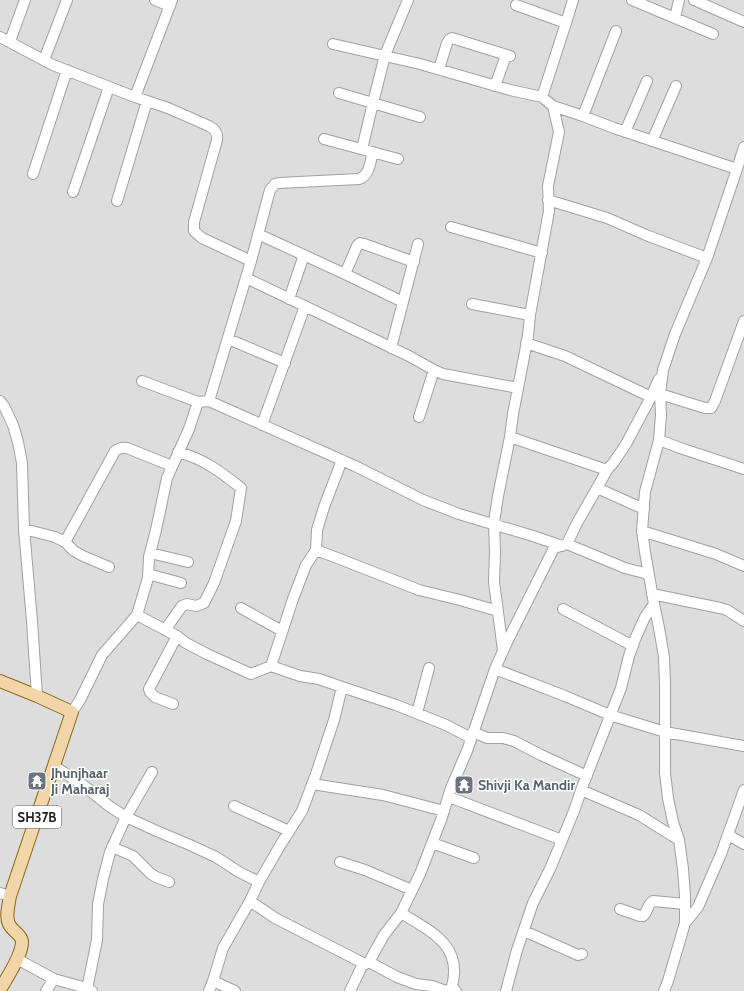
<svg xmlns="http://www.w3.org/2000/svg" width="744" height="991" viewBox="0 0 744 991" font-family="Cabin,sans-serif">
<style>
.residential{fill:#dedddd}
.lines{fill:none;stroke-linecap:round;stroke-linejoin:round}
.minor-casing{stroke:#a1a1a1;stroke-width:12}
.major-casing{stroke:#8a6811;stroke-width:14}
.minor{stroke:#fff;stroke-width:10}
.major{stroke:#f2d6aa;stroke-width:12}
.labels{text-anchor:middle;stroke-width:3;stroke-linejoin:round;paint-order:stroke}
.shield{fill:#fff;stroke:#636363;stroke-width:1}
.shield-label{font-size:13px;font-weight:bold;fill:#202020}
.worship-label{font-size:14px;font-weight:bold;fill:#5b616d;stroke:#fff;text-anchor:start}
</style>
<rect width="100%" height="100%" fill="#efede7"/>
<path class="residential" d="M0,0H744V991H0Z"/>
<g class="lines">
<g class="minor-casing">
<path id="minor" d="M155,0L170,6
M632,0L713,34
M694,0L744,22
M516,5L566,23
M675,18L679,0
M0,37L53,65L135,97L168,108L209,126C215,129 218,133 217,140L194,222V231L202,238L251,261
M10,41L25,0
M333,44L420,64L510,90L542,97
M44,60L67,0
M439,69L447,43L449,40L452,38L510,56
M495,86L504,61
M339,93L420,117
M135,97L172,0
M553,106L583,116L614,128L737,169
M583,116L616,31
M625,132L647,81
M324,139L398,159
M652,141L676,86
M362,149L373,103L385,55L408,0
M33,174L67,70
M73,192L109,87
M548,200L607,218L646,235L707,258
M117,201L147,101
M451,227L542,253
M258,234L345,274L403,302
M345,274L357,246L360,243L364,244L414,262
M246,278L409,356L434,370L443,374L518,388
M289,299L304,255
M472,304L530,315
M228,339L285,363
M526,343L565,356L651,397
M391,348L418,244
M142,381L198,402L209,401L355,466L423,500L459,514L533,536L562,546
M660,394L705,408H711L715,401L744,321
M0,401L4,406L13,425L18,442L22,463L24,529L32,621L37,696
M209,401L251,261L270,190L275,184L279,183L359,179C370,175 370,162 373,152
M419,417L434,370
M262,425L305,306
M510,437L607,470
M659,440L683,449L744,469
M597,488L644,509
M24,529L55,537L65,542L74,551L83,556L109,567
M642,531L716,554L744,566
M65,542L115,451C119,448 122,447 127,448L172,466
M316,550L340,559L419,590L460,600L498,611
M150,553L188,562
M148,574L181,583
M648,574L625,568L567,544L577,523L597,488L607,470L614,462L626,444L651,397L659,379
M652,594L720,608L727,610L744,621
M241,608L282,631
M563,609L633,646
M137,615L177,636L186,643L207,654L251,674L271,666L300,676L319,679L342,687L396,705L446,725L471,738
M165,630L182,606L187,604L196,606L204,603L214,583L236,521L241,488C221,472 204,459 178,452
M503,650L494,582L495,552L494,522L498,496L510,437L513,414L528,336L530,315L549,211L548,186L559,132L553,106L542,97L566,23L573,0
M271,666L293,599L306,565L316,550L317,530L324,507L342,460
M495,669L565,696L610,715L665,732L744,746
M173,704L155,697L150,692L149,689L177,636
M72,712L80,700L102,655L137,615L148,578L149,557L156,530L167,478L189,429L198,402
M417,713L429,668
M473,732L487,738H503L514,741L541,755L587,776
M54,766L83,785L109,806L126,817L159,832L190,845L216,857L239,872L259,882
M312,784L383,795L444,811
M581,790L639,815L679,840
M449,797L562,840
M234,806L289,831
M728,835L744,844
M432,843L474,858
M112,847L133,856L150,873L156,877L169,882
M340,862L365,870L412,890
M0,893L10,896
M250,901L275,918L365,964
M620,909L640,916H643C648,912 647,904 653,901L685,904
M401,913C430,931 463,945 452,986L456,991
M685,923L698,907L721,854L744,790
M524,931L578,955L582,954
M17,959L54,979L79,986L92,991
M369,962L397,977L416,984L432,986L443,990L451,991
M213,981L235,991
M87,989L97,940L98,904L103,879L110,852L126,817L152,772
M46,991L54,979
M209,991L213,981L223,948L250,901L259,882L281,844L302,811L316,774L334,720L342,687
M350,991L362,966L369,962L384,935L401,913L420,874L441,820L451,788L467,751L495,669L507,642L554,548L567,544
M506,991L517,950L533,903L550,869L574,811L583,785L621,688L629,656L636,637L645,617L654,604
M664,991L668,981L685,923V896L683,869L679,840L673,822L668,798L665,773V684L664,657L659,628L654,604L645,552L642,531L645,492L659,440L661,415L660,394L663,370L675,334L707,258L737,169L744,147"/>
</g>
<g class="major-casing">
<path id="major" d="M0,681L37,696L72,712L10,896C9,904 5,916 9,924C12,931 21,934 22,941C23,954 6,979 0,990"/>
</g>
<use href="#minor" class="minor"/>
<use href="#major" class="major"/>
</g>
<defs>
<g id="temple-square" transform="scale(1)"><rect x="-9" y="-9" width="18" height="18" rx="4" fill="#6b7280" stroke="#fff"/><path d="M0-6L5-2H3V0L6.5 2.5H4V6H1.5V3h-3V6H-4V2.5H-6.5L-3 0V-2H-5Z" fill="#fff"/></g>
</defs>
<g fill-rule="evenodd">
<use href="#temple-square" x="37" y="781"/>
<use href="#temple-square" x="464" y="785"/>
</g>
<g class="labels">
<rect class="shield" x="13" y="806" width="48" height="22" rx="3"/>
<g class="shield-label">
<text x="37" y="822">SH37B</text>
</g>
<g class="worship-label">
<text x="51" y="778">Jhunjhaar<tspan x="51" dy="16">Ji Maharaj</tspan></text>
<text x="478" y="790">Shivji Ka Mandir</text>
</g>
</g>
</svg>
